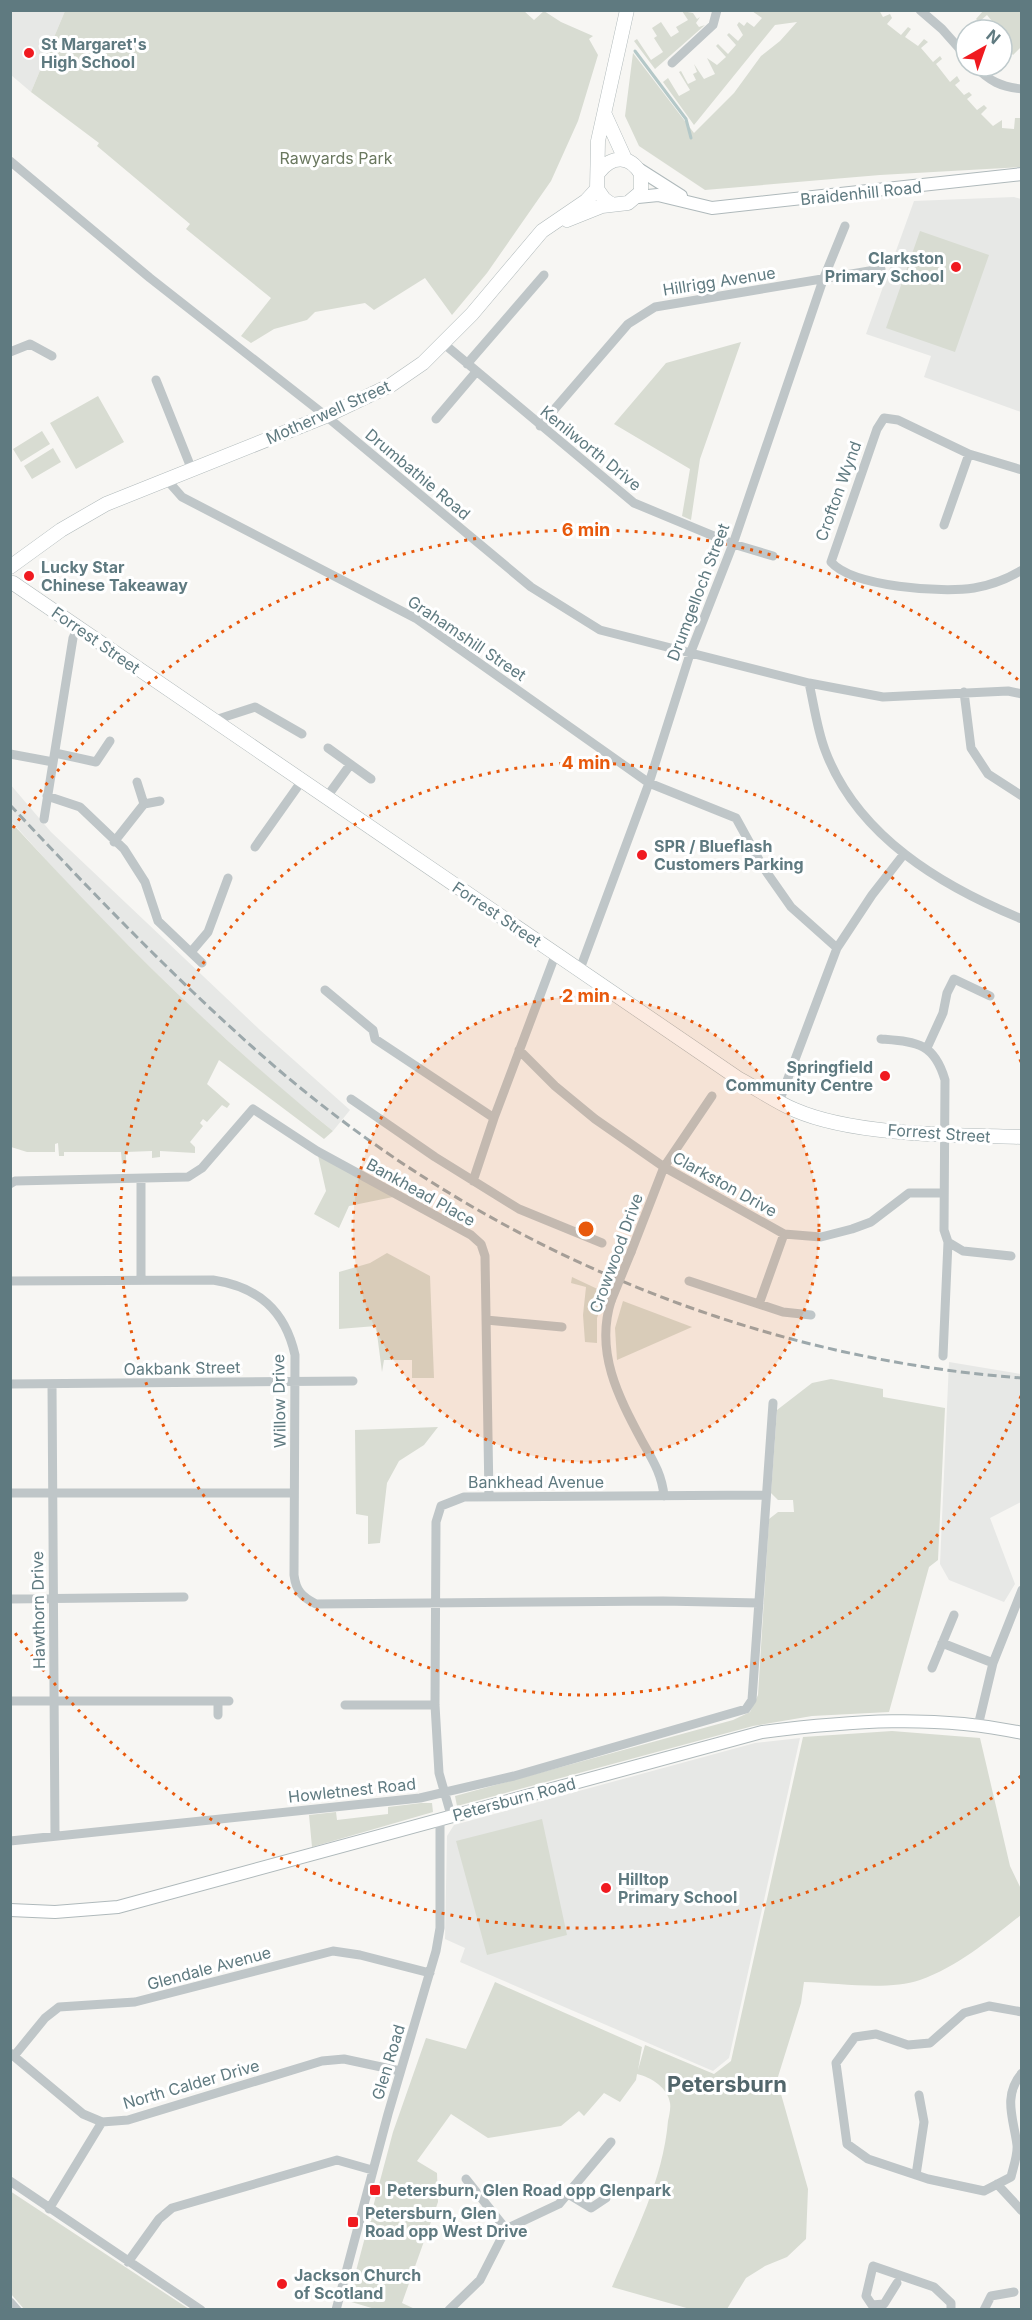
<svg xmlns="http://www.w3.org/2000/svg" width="1032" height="2320" viewBox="0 0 1032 2320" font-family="Inter,sans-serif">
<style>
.built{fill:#e7e8e6}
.green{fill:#d8dcd2}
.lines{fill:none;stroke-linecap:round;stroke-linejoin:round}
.stream{stroke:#b4c8c8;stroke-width:3}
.secondary-casing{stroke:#afb9bb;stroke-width:14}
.primary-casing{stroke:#b0b9ba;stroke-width:15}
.street{stroke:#bfc6c8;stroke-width:9}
.secondary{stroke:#fff;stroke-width:12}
.primary{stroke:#fff;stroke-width:14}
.rail{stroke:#9ca8ab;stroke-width:3;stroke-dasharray:9 4.5;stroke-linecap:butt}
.street-bridge{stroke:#bfc6c8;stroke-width:9}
.ring{fill:none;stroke:#e8590c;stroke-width:3;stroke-dasharray:3 6}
.poi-dot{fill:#f01a20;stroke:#fff;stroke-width:2}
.labels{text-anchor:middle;stroke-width:6;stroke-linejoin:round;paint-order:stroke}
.poi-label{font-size:16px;font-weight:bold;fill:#5f7a80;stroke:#fff;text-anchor:start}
.park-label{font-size:16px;fill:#6a785f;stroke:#fff}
.street-label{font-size:16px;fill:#5f7a80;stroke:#fff}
.district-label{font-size:22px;font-weight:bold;fill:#52666b;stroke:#fff}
.centre{fill:#e8590c;stroke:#fff;stroke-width:3}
.ring-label{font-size:18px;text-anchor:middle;font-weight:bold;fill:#e8590c;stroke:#fff;stroke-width:6;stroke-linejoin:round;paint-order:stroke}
</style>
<rect width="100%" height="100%" fill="#f7f6f3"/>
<path class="built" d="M10,11H65L31,92L11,75Z
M1014,197L1021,199V412L924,377L931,356L866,334L914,201Z
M10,784L51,832L260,1030L350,1110L333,1131L280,1088L196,1012L85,903L11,821Z
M949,1362L1021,1374V1502L990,1518L1015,1584L1004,1602L949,1580L940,1564Z
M800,1738L729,2058L713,2071L460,1962L465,1948L445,1939L447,1836L454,1825L755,1743Z"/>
<path class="green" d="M524,11L534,20L544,11L561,22L593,36L589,39L598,55L578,121L551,181L487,273L452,315L425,278L374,310L365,303L315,312L307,320L274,329L251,343L241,336L271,298L186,229L190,224L97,146L99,143L31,92L65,11Z
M682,11L693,13L697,19L700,17L696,23L699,27L705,25L655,69L634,41L637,39L651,60L663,52L654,38L657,36L652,28L661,22L671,37L679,32L676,27L688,20Z
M752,11L879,10L883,17L890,14L892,18L887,24L901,35L908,27L911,29L905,37L918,46L924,39L928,42L921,48L933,62L940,56L942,59L936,64L950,82L957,76L960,81L955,85L964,95L969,92L972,95L967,99L977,110L984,105L987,108L981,114L993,126L1002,120V128L1014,129L1015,118H1021V167L880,175L705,190L639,146L625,116L633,53L694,133L734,93L761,56L780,41L797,22L775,25L694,125L663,82L668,78L679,96L690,90L679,72L681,71L688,84L696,80L693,74L697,72L694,64L704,79L715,74L707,58L717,65L726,57L716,46L718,44L728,54L736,45L727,35L729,33L738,41L743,35L737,25L739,22L744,26L747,22L754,27L762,18Z
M983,11H1021V47L1013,55L1010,52L1002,59V30H990L995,25L987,15L979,22L976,19Z
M920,231L989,255L955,352L886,328Z
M741,342L700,459L691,520L682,516L690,469L614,424L666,363Z
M98,396L124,442L76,469L50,423Z
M42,431L50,444L21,462L13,449Z
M53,448L61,462L32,479L24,466Z
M10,821C111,931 216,1037 333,1131L324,1139L219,1060L207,1084L230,1104L227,1108L222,1105L207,1122L203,1119L200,1123L203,1126L190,1142L195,1147V1153L160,1151V1157L152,1158V1151L126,1152V1164H122L121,1152H64V1156H59L58,1143L55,1144V1152H27L11,1147Z
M317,1151L398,1196L349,1206L339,1228L314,1214L326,1191Z
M387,1253L430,1276L434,1378H412V1360H384L382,1372L376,1326L339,1329V1272L370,1263Z
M572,1277L606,1293L597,1318V1343L585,1342L583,1315L586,1287L571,1283Z
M623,1301L692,1327L617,1360L615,1328Z
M831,1379L883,1389V1397L945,1408L938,1560L929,1567L889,1712L812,1716L753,1726L457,1806L455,1796L733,1720L750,1712L758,1695L769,1519L778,1512H794L793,1500H778L771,1493L777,1410L812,1383Z
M438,1427L424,1445L399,1461L387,1483L380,1543L368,1544V1516L356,1514L355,1430Z
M892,1731L980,1738L1010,1866L1021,1889V1915C990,1939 958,1967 920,1980C888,1991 838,1983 804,1982L801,2003L777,2080L808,2189L806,2239L787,2257L765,2266L746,2278L727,2309H690L612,2287C635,2233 663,2180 668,2121C669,2116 671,2108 670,2103C668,2088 651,2077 637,2074L636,2080L620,2102L604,2093L584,2116L579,2111L561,2126L488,2138L451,2114L417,2161L437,2173L438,2202L402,2303L415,2309H375L348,2301L393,2132L426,2038L466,2049L495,1982L642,2047L638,2070L645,2045L714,2074L731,2061L803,1737Z
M421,1803H432L433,1812L312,1847L309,1815L336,1812L337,1820L388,1814V1807Z
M542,1819L567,1935L487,1955L456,1841Z
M10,2191L189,2309H24L11,2294Z"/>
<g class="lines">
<path class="stream" d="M635,51L686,119L691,138"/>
<g class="secondary-casing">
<path id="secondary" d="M637,168L681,196
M638,197L658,195L712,208L1022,174
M10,1910L55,1912L118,1907L762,1732C848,1721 936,1714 1022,1733"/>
</g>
<g class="primary-casing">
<path id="primary" d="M605,115L625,159
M611,204L604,199L597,189L598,141L627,10
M567,220L602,206L628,203L641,192V174C630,155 612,155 599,172
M10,567L61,530L106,504L326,416L391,385L423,363L472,314L542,231L586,201L597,189
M13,583L739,1079C758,1089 776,1102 795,1110C855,1136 956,1135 1022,1137"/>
</g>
<path class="street" d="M920,10L942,29L966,56
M672,63L713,25L717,10
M975,66C989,81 1001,87 1022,89
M10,161L150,278L326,416L531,587L600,630L809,683L883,697L1008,691L1022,694
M443,343L634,503L733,544L773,556
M10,352L30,344L52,356
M467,364L544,275
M156,380L192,470
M436,419L476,372
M540,426L628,324L655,307L881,269
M1022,470L969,454L898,420L884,418L877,429L831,562C853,587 942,593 974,588C991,585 1007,579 1022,570
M167,480L182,497L417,619L649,783L736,818L763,867L791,907L837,948
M944,525L969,454
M809,683C814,705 817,729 825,750C857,836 941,886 1022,919
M964,692L971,748L988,774L1022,796
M212,721L255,707L302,734
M328,748L371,779
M55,753L96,762L110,741
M10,754L53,762
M137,782L144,804
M47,796L80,807L124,849L145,882L158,921L202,963
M326,798L350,765
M44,819L73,638L78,627
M114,842L144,804L160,801
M255,847L301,782
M191,952L208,932L228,878
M580,969L649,783L690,654L733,544L823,280L845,226
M325,990L373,1030L375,1039L494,1118
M881,1039C916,1042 934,1042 945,1080L944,1230L948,1242L943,1356
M927,1048L943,1013L947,993L954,979L990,996
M519,1050L555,1086L595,1119L664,1167L784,1234L821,1237L852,1229L871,1222L909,1193H944
M351,1099L435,1157L519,1209L602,1243
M779,1102L837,948L872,895L904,854
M473,1181L494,1118L556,953
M10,1184L15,1181L188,1177L202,1168L253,1109L317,1151L471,1235L481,1244L485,1256L489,1497
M948,1242L963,1251L1011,1256
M631,1252L664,1167L712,1096
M141,1280V1179
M10,1281L213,1280C258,1287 285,1310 295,1355L294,1575C296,1591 302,1597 316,1604L663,1601L759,1603
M689,1281L783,1312L811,1315
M611,1301C595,1352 618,1396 642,1441C652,1459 662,1474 664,1496
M759,1304L784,1234
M486,1320L562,1327
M10,1384L353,1381
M52,1385L55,1836
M10,1493H293
M10,1599L184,1597
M942,1643L993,1663
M932,1668L954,1615
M10,1701H229
M218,1701V1715
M345,1705H435
M978,1726L993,1663L1022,1590
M451,1815L439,1773L435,1705L436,1522L441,1506L464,1497L765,1495
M10,1841L420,1798L514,1776L746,1709L752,1700L773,1403
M1022,2012L989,2006L964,2013L930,2043L908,2045L876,2034L855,2037L836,2063L847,2144L868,2159L928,2179L984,2191L1011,2177C1013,2168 1018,2155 1017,2145C1014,2120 1002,2096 1022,2073
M10,2053L83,2114L102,2122L128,2120L322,2061L344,2059L400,2071
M14,2056L45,2018L59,2007L135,2002L333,1951L360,1955L430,1973
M916,2175L924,2122L919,2095
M466,2179L506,2229
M10,2181L201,2310
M997,2184L1022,2211
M568,2194L591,2208L606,2198
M49,2209L102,2122
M128,2262L159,2219L172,2208L337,2160L372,2170
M897,2283L884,2304L872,2305L866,2296L873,2266L934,2287L951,2303V2310
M10,2302L17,2310
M336,2310L388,2114L436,1951L440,1928V1819
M449,2310L480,2280L506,2229L559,2204L611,2142
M984,2310L991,2296L1014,2292"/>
<use href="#secondary" class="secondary"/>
<use href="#primary" class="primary"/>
<path class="rail" d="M10,805C90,890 170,974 257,1051C468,1239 739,1357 1022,1378"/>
<path class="street-bridge" d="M611,1301L631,1252"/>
</g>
<circle cx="586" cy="1229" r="233" fill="#e8590c" fill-opacity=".12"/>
<g class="ring">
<circle cx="586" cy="1229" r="233"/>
<path d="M1021 1396A466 466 0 1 1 1021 1062"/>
<path d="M1021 1776A699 699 0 0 1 13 1630M13 828A699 699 0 0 1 1021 682"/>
</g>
<g class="poi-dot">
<circle cx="29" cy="53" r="6"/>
<circle cx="956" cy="267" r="6"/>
<circle cx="29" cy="576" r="6"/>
<circle cx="642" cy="855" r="6"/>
<circle cx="885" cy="1076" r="6"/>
<circle cx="606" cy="1888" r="6"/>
<rect x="369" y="2184" width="12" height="12" rx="3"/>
<rect x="347" y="2216" width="12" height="12" rx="3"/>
<circle cx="282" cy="2284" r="6"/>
</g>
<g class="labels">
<g class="poi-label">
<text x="41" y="50">St Margaret's<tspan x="41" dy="18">High School</tspan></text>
<text x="944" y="264" text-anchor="end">Clarkston<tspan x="944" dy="18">Primary School</tspan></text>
<text x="41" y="573">Lucky Star<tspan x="41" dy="18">Chinese Takeaway</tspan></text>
<text x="654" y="852">SPR / Blueflash<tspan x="654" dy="18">Customers Parking</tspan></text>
<text x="873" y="1073" text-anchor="end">Springfield<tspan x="873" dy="18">Community Centre</tspan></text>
<text x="618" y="1885">Hilltop<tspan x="618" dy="18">Primary School</tspan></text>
<text x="387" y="2196">Petersburn, Glen Road opp Glenpark</text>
<text x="365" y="2219">Petersburn, Glen<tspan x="365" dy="18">Road opp West Drive</tspan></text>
<text x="294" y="2281">Jackson Church<tspan x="294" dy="18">of Scotland</tspan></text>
</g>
<g class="park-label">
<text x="336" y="164">Rawyards Park</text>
</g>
<g class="street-label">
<text transform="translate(861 193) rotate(-6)" y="6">Braidenhill Road</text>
<text transform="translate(719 281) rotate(-9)" y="6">Hillrigg Avenue</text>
<text transform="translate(328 412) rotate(-24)" y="6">Motherwell Street</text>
<text transform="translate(591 448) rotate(39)" y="6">Kenilworth Drive</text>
<text transform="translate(418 474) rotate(40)" y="6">Drumbathie Road</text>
<text transform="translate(838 491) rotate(-70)" y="6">Crofton Wynd</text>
<text transform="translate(698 592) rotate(-69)" y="6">Drumgelloch Street</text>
<text transform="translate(467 638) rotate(34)" y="6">Grahamshill Street</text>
<text transform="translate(96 640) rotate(35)" y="6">Forrest Street</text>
<text transform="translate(497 914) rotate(34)" y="6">Forrest Street</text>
<text transform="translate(939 1133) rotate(4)" y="6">Forrest Street</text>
<text transform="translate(725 1184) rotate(29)" y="6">Clarkston Drive</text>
<text transform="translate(421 1192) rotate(29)" y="6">Bankhead Place</text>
<text transform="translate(616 1253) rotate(-70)" y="6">Crowwood Drive</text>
<text transform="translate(182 1368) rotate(-1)" y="6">Oakbank Street</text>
<text transform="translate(279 1401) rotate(-91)" y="6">Willow Drive</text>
<text x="536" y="1488">Bankhead Avenue</text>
<text transform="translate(38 1610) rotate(-91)" y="6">Hawthorn Drive</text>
<text transform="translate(352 1790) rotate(-6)" y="6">Howletnest Road</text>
<text transform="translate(514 1799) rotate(-15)" y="6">Petersburn Road</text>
<text transform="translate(209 1968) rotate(-15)" y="6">Glendale Avenue</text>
<text transform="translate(388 2062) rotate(-73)" y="6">Glen Road</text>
<text transform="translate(191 2084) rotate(-16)" y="6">North Calder Drive</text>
</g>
<g class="district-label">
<text x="727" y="2092">Petersburn</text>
</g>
</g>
<circle cx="586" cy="1229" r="9" class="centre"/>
<g class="ring-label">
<text x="586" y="536">6 min</text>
<text x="586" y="769">4 min</text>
<text x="586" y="1002">2 min</text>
</g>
<rect width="1032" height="2320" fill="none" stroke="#5f7a80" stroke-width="24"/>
<g transform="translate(984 48) rotate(40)"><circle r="28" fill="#ffffff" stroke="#bfcacc" stroke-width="1.5"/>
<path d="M0-4.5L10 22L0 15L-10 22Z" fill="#f01a20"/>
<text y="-9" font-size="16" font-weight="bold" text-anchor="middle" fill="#5f7a80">N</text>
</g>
</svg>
